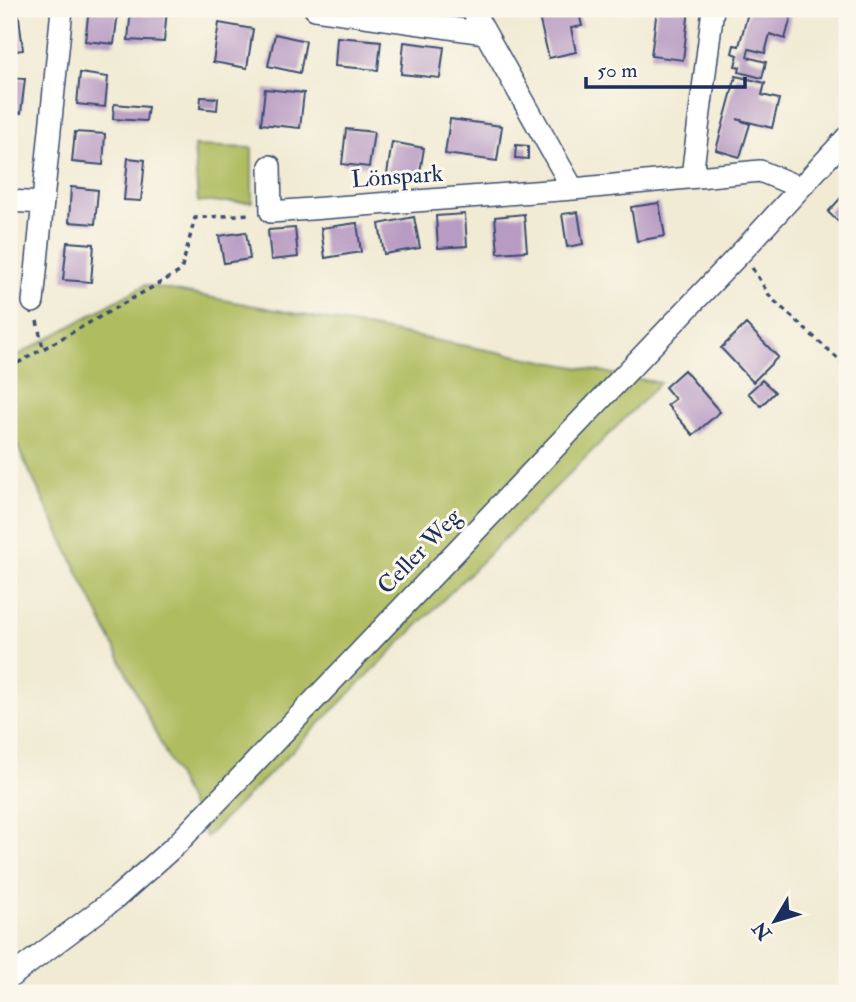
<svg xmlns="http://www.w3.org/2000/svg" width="856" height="1002" viewBox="0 0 856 1002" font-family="'IM FELL Double Pica',serif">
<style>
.green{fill:#afbc5e;stroke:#65765e;stroke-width:2}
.building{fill:#b89bc3}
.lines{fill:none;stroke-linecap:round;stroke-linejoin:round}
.street-casing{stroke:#3b4b70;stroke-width:24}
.path{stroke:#3b4b70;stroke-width:3.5;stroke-dasharray:5 5;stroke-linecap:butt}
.street{stroke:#fff;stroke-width:21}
.labels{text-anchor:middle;stroke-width:6;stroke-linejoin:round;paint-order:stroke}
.street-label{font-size:24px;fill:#1b2f5e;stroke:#fbf7ec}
</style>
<rect width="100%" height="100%" fill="#fbf7ec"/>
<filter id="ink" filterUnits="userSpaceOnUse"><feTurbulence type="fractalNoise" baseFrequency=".0143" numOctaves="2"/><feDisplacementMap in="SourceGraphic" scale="14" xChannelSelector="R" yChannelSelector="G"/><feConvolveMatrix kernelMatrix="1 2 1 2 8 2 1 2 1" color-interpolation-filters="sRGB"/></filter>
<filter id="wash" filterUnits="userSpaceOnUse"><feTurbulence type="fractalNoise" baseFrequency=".00686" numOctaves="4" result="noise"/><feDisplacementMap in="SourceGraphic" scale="28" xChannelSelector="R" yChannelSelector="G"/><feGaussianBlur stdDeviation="1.57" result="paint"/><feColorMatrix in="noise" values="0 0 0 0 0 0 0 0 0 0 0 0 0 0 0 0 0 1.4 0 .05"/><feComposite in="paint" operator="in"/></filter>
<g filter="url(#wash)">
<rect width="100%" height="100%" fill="#f1ebd4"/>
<path class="green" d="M194,146L252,148V202H198Z
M145,285L660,383L206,837L9,429V360Z"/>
<g id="blocks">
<path class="building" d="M9,9H18L23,50L9,52Z
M89,9L118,12L114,44L85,41Z
M131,9H167L164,42L128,40Z
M537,9H578L582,26L571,28L576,52L549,58Z
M657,9H689L683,60L651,56Z
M749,9H776L792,13L785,39L770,34L765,53L749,49L747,57L766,62L762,78L739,72L740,67L735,66L738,55L732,53L734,45L739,46Z
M219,23L253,29L247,68L213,62Z
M275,34L306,41L300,73L268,66Z
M337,37L381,41L378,70L335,66Z
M404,42L444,47L440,78L401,74Z
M80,73L108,77L105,107L77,104Z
M736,76L765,83L762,95L779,99L772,128L737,119L750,124L740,157L716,150Z
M9,78L25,79L21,113L9,112Z
M265,89L304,93L300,128L261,124Z
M201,97L218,98L217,110L200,108Z
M114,104L148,107L146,121L113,119Z
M450,119L502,126L497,161L445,154Z
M346,129L374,132L369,167L342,164Z
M75,132L105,134L103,165L72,162Z
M392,142L424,148L419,179L387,174Z
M516,145L528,146V159L515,158Z
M9,158H16L13,186H9Z
M128,158L145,160L141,201L124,200Z
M71,187L98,190L95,224L69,222Z
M847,191V230L828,212Z
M659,203L665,236L637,241L631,207Z
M578,212L583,244L567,247L562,214Z
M465,214L467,246L438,248L436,216Z
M524,214L527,251L498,253L495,217Z
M414,217L420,248L384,254L379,224Z
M357,223L361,252L325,258L321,228Z
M295,228L298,257L271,260L268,230Z
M246,232L250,259L224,263L219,236Z
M67,242L94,244L91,282L63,280Z
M746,324L778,357L753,382L721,348Z
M684,370L720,412L693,435L667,405L675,399L665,387Z
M762,380L775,392L761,406L748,393Z"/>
</g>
</g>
<g filter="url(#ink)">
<use href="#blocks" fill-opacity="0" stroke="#3b4b70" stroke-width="2"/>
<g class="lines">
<g class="street-casing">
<path id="street" d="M315,9L485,33
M472,9L573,189L760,171L799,187
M270,166L271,212L573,189
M692,176L713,9
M9,201L43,203
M33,302L62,9
M9,978L116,898L176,845L750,243L847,137"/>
</g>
<path class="path" d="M752,268L771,298L847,367
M37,321L43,348
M9,368L181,271L195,218L251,214"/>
<use href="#street" class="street"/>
</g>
</g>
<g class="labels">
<g class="street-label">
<text transform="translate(397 176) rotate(-4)" y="8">Lönspark</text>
<text transform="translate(419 551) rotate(-46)" y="8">Celler Weg</text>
</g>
</g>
<rect width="856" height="1002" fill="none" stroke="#fbf7ec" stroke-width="35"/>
<g transform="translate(775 921) rotate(232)" stroke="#fbf7ec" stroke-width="5" paint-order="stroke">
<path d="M0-5L12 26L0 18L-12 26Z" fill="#1b2f5e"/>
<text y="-10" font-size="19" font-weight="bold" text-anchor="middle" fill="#1b2f5e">N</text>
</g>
<path d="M586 77v10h159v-10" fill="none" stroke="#1b2f5e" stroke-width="3.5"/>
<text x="597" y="77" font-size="21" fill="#1b2f5e" stroke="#fbf7ec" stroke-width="5" paint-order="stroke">50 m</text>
</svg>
